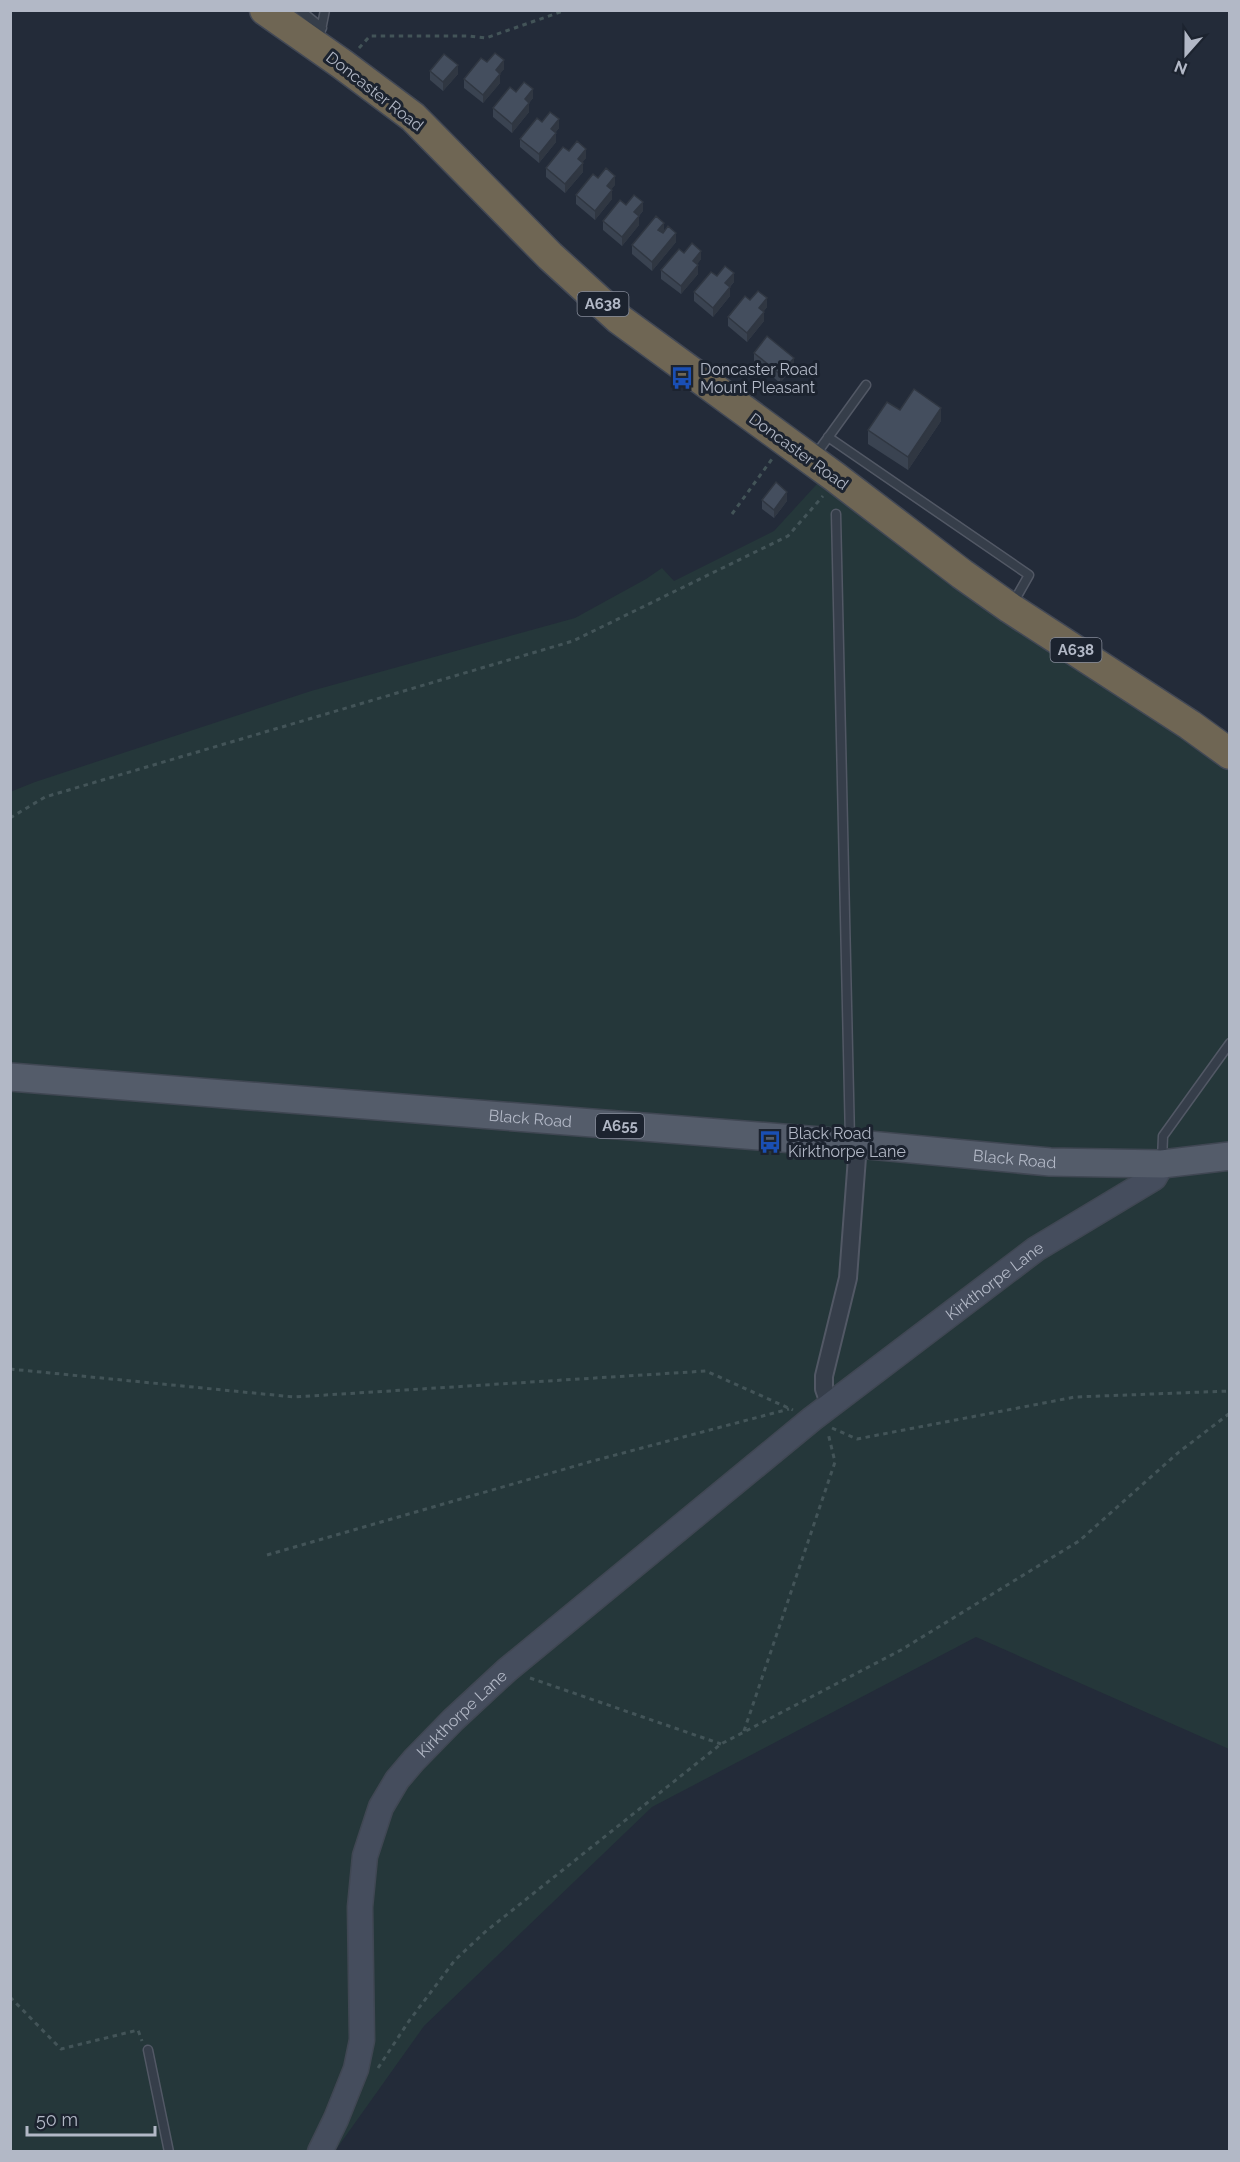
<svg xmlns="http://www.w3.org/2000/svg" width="1240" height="2162" viewBox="0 0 1240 2162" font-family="Raleway,sans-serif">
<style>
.green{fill:#25373a}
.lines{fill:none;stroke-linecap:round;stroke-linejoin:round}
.lane-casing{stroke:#525865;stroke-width:11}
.street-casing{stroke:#525865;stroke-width:20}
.secondary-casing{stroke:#404753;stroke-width:27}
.primary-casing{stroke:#404753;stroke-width:30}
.highway-casing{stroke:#424855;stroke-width:33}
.path{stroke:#435458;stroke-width:3;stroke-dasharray:4.5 4.5;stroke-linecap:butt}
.lane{stroke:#363e4a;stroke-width:8}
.street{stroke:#363e4a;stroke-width:16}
.secondary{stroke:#454d5d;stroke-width:24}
.primary{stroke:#545c6a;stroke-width:27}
.highway{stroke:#6f6654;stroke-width:30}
.wall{fill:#3a4351}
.shaded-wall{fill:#303742}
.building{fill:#444e5e;stroke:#303742;stroke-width:1.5}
.labels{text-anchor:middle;stroke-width:6;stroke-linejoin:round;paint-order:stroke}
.shield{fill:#1c232f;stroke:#858b99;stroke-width:1.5}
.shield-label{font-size:15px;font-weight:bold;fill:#b2b8c6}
.street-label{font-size:16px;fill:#b2b8c6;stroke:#1c232f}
.poi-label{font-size:16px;fill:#b2b8c6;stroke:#1c232f;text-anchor:start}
</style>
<rect width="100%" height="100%" fill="#232b39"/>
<path class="green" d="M827,473L1229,754V1749L976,1637L652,1807L424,2026L335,2151H11L10,792L35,782L311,691L575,618L646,579L662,568L674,581L774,531Z"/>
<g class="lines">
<g class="lane-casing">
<path id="lane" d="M300,10L322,28
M319,40L325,10
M828,437L1029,575L1012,605
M814,457L866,385
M836,514L850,1140
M1162,1160L1163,1136L1230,1043
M148,2050L169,2152"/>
</g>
<g class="street-casing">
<path id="street" d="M830,1406L824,1389V1376L848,1278L858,1144"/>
</g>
<g class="secondary-casing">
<g id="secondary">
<path id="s1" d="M320,2152L336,2119L356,2069L362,2040L360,1907L365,1856L381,1807L397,1780L414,1760L453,1720L507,1670L812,1419L1036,1249L1154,1178L1162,1164"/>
</g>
</g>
<g class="primary-casing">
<g id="primary">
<path id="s2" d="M10,1077L858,1144L1050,1162L1162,1164L1230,1156"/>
</g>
</g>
<g class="highway-casing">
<path id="highway" d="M265,10L342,64L413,117L550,256L619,319L835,477L962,574L1010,608L1190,725L1230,754"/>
</g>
<path class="path" d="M359,48L370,36H469L486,38L566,10
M732,514L772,459
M10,818L45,797L573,641L788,536L823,496
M10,1369L294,1397L706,1371L793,1410
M832,1428L857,1439L1075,1397L1230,1391
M267,1555L589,1462L789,1409
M530,1678L721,1744
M744,1731L835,1462L828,1433
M10,1997L61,2049L138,2030L142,2041
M378,2068L409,2021L455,1960L485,1932L721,1744L901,1650L1079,1541L1179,1452L1230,1413"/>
<use href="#lane" class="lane"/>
<use href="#street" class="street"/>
<use href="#secondary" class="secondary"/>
<use href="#primary" class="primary"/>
<use href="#highway" class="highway"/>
</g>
<path class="wall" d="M487,62L504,69L500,73V83L483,103L464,88V79Z
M430,71L458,74L443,91L430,80Z
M516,92L533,98L529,103V112L512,133L493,117V108Z
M542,122L559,128L555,133L556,142L539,163L520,147V139Z
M569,151L586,158L582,162L583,172L565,193L546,177V168Z
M615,185L611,189L612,199L595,220L576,204V195Z
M643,211L639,216V225L622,246L603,230V221Z
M664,232L676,242L652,271L632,254V245Z
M684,253L701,259L697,264L698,274L681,294L661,279V270Z
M717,276L734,282L730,287V296L713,317L694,301V292Z
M750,300L767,307L763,312L764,321L747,342L728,326V317Z
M754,353L794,367L780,383L754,361Z
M900,410L941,421L908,470L868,444V430Z
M762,500L787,501L774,518L762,509Z"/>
<path class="shaded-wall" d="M504,60V69L496,79V70Z
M458,65V74L443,91V82Z
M500,74V83L483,103V95Z
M533,89V98L525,108V99Z
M529,103V112L512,133V124Z
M559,119V128L551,138V129Z
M556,133V142L539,163V154Z
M586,149V158L578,168V159Z
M583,163V172L565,193V184Z
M615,176V185L607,195V186Z
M612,190V199L595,220V211Z
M643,202V211L634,221V212Z
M639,216V225L622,246V237Z
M664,223V232L658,238V230Z
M676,233V242L652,271V262Z
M701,251V259L693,270V261Z
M698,265V274L681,294V286Z
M734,273V282L725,292V283Z
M730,287V296L713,317V308Z
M767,298V307L759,317V308Z
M764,312V321L747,342V333Z
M794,358V367L780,383V374Z
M941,408V421L908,470V457Z
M787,492V501L774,518V510Z"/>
<path class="building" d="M495,53L504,60L496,70L500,74L483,95L464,79L481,58L487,62Z
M444,54L458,65L443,82L430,71Z
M524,82L533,89L525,99L529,103L512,124L493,108L510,87L516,92Z
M550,112L559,119L551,129L556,133L539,154L520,139L537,118L542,122Z
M577,141L586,149L578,159L583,163L565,184L546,168L563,147L569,151Z
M606,168L615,176L607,186L612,190L595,211L576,195L593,174L598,178Z
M634,195L643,202L634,212L639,216L622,237L603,221L620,200L626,205Z
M656,216L664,223L658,230L663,233L668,226L676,233L652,262L632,245Z
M692,243L701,251L693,261L698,265L681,286L661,270L679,249L684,253Z
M725,266L734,273L725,283L730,287L713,308L694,292L711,272L717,276Z
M758,291L767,298L759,308L764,312L747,333L728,317L745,296L750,300Z
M767,336L794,358L780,374L754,353Z
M914,389L941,408L908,457L868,430L887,402L900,410Z
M776,482L787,492L774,510L762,500Z"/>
<defs>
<g id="bus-bare" transform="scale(1.8)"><path d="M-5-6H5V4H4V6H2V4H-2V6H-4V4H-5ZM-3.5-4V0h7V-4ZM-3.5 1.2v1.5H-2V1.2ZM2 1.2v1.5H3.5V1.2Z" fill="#1a4fb4" stroke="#1c232f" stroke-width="2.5" paint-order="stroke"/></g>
</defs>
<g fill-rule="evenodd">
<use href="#bus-bare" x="682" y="378"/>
<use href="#bus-bare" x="770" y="1142"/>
</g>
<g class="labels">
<g class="shield">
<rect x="577.5" y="292" width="51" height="24" rx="4.5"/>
<rect x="1050.5" y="638" width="51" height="24" rx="4.5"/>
<rect x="596" y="1114" width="48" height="24" rx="4.5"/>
</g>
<g class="shield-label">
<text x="603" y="309">A638</text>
<text x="1076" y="655">A638</text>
<text x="620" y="1131">A655</text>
</g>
<g class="street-label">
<text transform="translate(375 91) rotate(38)" y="6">Doncaster Road</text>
<text transform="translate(799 451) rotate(36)" y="6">Doncaster Road</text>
<text dy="6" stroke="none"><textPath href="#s2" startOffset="522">Black Road</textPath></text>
<text dy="6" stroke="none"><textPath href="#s2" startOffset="1008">Black Road</textPath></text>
<text dy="6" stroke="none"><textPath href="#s1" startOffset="1167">Kirkthorpe Lane</textPath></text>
<text dy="6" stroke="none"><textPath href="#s1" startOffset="480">Kirkthorpe Lane</textPath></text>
</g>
<g class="poi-label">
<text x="700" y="375">Doncaster Road<tspan x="700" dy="18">Mount Pleasant</tspan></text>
<text x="788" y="1139">Black Road<tspan x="788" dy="18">Kirkthorpe Lane</tspan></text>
</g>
</g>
<rect width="1240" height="2162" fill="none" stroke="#b2b8c6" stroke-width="24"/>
<g transform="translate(1186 54) rotate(201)" stroke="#1c232f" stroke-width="4.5" paint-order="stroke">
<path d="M0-4.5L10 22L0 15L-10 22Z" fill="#b2b8c6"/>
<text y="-9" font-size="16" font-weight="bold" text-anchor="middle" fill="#b2b8c6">N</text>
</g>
<path d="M27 2126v9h128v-9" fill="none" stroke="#b2b8c6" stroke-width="3"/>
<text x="36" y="2126" font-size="18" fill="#b2b8c6" stroke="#1c232f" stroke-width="4.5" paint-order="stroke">50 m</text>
</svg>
